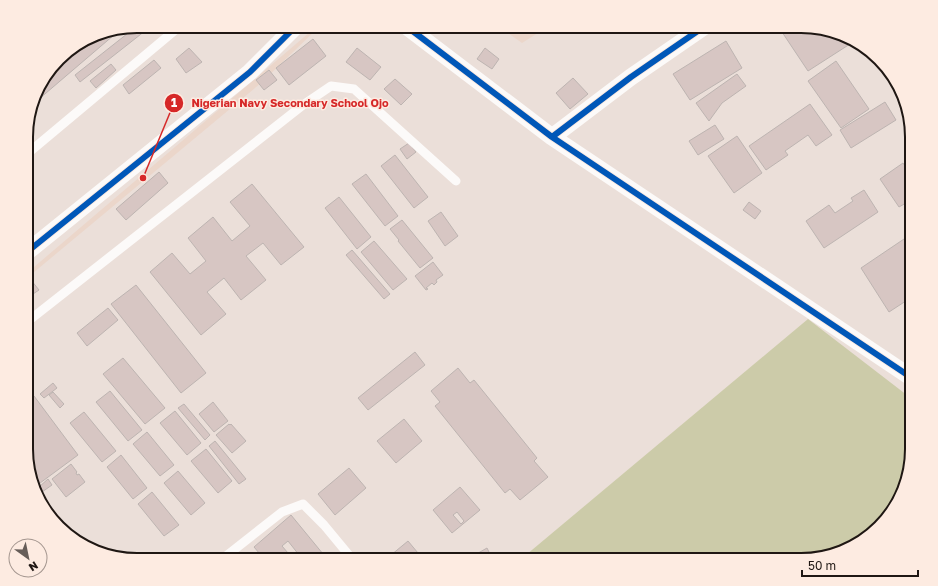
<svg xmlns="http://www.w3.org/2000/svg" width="938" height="586" viewBox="0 0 938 586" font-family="'Golos Text',sans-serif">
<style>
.built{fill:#ebd6ca}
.green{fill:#cccba9}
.building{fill:#d7c6c3;stroke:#bdb4b1;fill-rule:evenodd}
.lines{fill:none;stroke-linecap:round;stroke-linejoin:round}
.service{stroke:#fcfaf9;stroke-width:9}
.minor{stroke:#fcfaf9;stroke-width:17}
.cycleway-casing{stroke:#fdebe1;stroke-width:8}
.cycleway{stroke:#0057b8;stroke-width:6}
.rim{fill:none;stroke:#1f1713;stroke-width:2}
.leader{fill:none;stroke:#d62828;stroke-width:1.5}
.callout-dot{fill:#d62828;stroke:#fdebe1;stroke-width:1.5}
.mark-label{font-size:12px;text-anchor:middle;font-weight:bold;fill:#fff}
.callout-label{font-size:11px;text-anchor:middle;font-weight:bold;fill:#d62828;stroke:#fdebe1;stroke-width:3;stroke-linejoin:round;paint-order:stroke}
</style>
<rect width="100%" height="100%" fill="#ebdfd9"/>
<path class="built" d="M317,26H320L261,83L27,278V273Z
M498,26H549L522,43Z"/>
<path class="green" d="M808,319L912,399V456L893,510L856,545L808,560H520Z"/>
<path class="building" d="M137,26L150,27L80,82L75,75Z
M778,26H801L847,40L850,44L808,71Z
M121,29L32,105L38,88L64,54L95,34Z
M313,39L326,56L289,85L276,68Z
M726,41L742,68L690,100L673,74Z
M189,48L202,62L186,73L176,59Z
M357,48L381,67L370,80L346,62Z
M485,48L499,59L492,69L477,59Z
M154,60L161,68L129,94L123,85Z
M836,61L869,109L841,128L808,81Z
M111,64L116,70L96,88L90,81Z
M269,70L277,80L264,90L256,80Z
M737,74L746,86L722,103L709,121L696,103Z
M573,78L588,94L570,109L556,93Z
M395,79L412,94L401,105L384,89Z
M885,102L896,120L851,148L840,130Z
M810,104L832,135L816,146L808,135L785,151L788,155L766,170L749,146Z
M715,125L724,139L698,155L689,141Z
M737,136L762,173L734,193L708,156Z
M409,143L416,152L407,159L400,149Z
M395,155L428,197L414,208L381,166Z
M903,163L912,177V205L909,207L906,203L899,207L880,179Z
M159,172L168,183L126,220L116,209Z
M366,174L398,216L385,226L352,184Z
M252,184L304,247L281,265L263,243L246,256L266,280L241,300L224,278L207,292L226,314L201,335L150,272L172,253L190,274L206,261L188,238L213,217L232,241L250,226L230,202Z
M864,190L878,212L824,248L806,221L829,205L835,213L853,201L851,198Z
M339,197L371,237L357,249L325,208Z
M749,202L761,211L755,219L743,210Z
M912,210V224L905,214Z
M441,212L458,236L445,246L428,221Z
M402,220L433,258L420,268L398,241L399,240L390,229Z
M904,239L912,251V297L889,312L861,268Z
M374,241L407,279L393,290L361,252Z
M352,250L390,294L384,299L346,255Z
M433,262L443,275L436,280L437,282L434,285L432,283L426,288L428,289L426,290L415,276Z
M31,280L39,290L27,298V283Z
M136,285L206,373L181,393L111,304Z
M108,308L118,320L87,346L77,333Z
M415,352L425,365L368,410L358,398Z
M123,358L165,408L145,424L103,374Z
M458,368L470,383L474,380L537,458L534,461L548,477L520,500L510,489L505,493L435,406L440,402L431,391Z
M53,383L57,388L44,398L40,394Z
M110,391L142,430L128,441L96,402Z
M53,392L64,404L60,408L49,395Z
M34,396L78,455L36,486L27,463V401Z
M213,402L228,421L214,432L199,414Z
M184,404L210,435L205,440L178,408Z
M175,411L201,443L187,455L160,423Z
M84,412L116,451L102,462L70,423Z
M404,419L422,441L396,463L377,441Z
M229,424L230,425L231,424L246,441L232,453L216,435Z
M147,432L174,465L160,476L133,444Z
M215,441L246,479L239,484L209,446Z
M206,449L232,481L218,493L191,461Z
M121,455L147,488L133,499L107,467Z
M71,464L77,472L76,473L77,475L79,474L85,482L66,497L52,479Z
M349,468L366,488L335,515L318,494Z
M178,471L205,503L191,515L164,483Z
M48,479L52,485L42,492L39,487Z
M460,487L480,510L452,533L433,510ZM457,512L464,521L461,524L453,515Z
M152,492L179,525L164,536L138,504Z
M291,515L328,560H303L288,541L282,546L294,560H265L254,547Z
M408,541L423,559L385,560Z
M487,548L493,560H466Z
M157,554L162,560H151Z"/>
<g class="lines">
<path class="service" d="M27,154L180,26
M27,322L303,105L331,86L354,89L456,181
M221,560L282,512L303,504L324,525L353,560"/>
<path class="minor" d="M406,26L552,137L912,378
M552,137L631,77L705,26
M27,252L250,72L296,26"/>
<g class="cycleway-casing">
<path id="cycleway" d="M406,26L552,137L912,378
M552,137L631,77L705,26
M27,252L250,72L296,26"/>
</g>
<use href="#cycleway" class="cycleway"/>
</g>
<path d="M0 0H938V586H0ZM137 33H801A104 104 0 0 1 905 137V449A104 104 0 0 1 801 553H137A104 104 0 0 1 33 449V137A104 104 0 0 1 137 33Z" fill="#fdebe1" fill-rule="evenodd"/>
<path class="rim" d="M137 33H801A104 104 0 0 1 905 137V449A104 104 0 0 1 801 553H137A104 104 0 0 1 33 449V137A104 104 0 0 1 137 33Z"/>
<path class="leader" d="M143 178L174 103"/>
<g class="callout-dot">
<circle cx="143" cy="178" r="4"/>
<circle cx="174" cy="103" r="10"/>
</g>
<g class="mark-label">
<text x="174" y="107">1</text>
</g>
<g class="callout-label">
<text x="290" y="107">Nigerian Navy Secondary School Ojo</text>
</g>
<g transform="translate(28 558) rotate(147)"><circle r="19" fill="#fdebe1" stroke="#a4968f"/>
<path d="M0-3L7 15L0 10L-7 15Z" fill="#665d58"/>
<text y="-6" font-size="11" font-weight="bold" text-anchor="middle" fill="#1f1713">N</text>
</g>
<path d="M802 570v6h116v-6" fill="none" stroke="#1f1713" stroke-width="2"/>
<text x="808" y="570" font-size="12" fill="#1f1713" stroke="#fdebe1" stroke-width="3" paint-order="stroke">50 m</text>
</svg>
